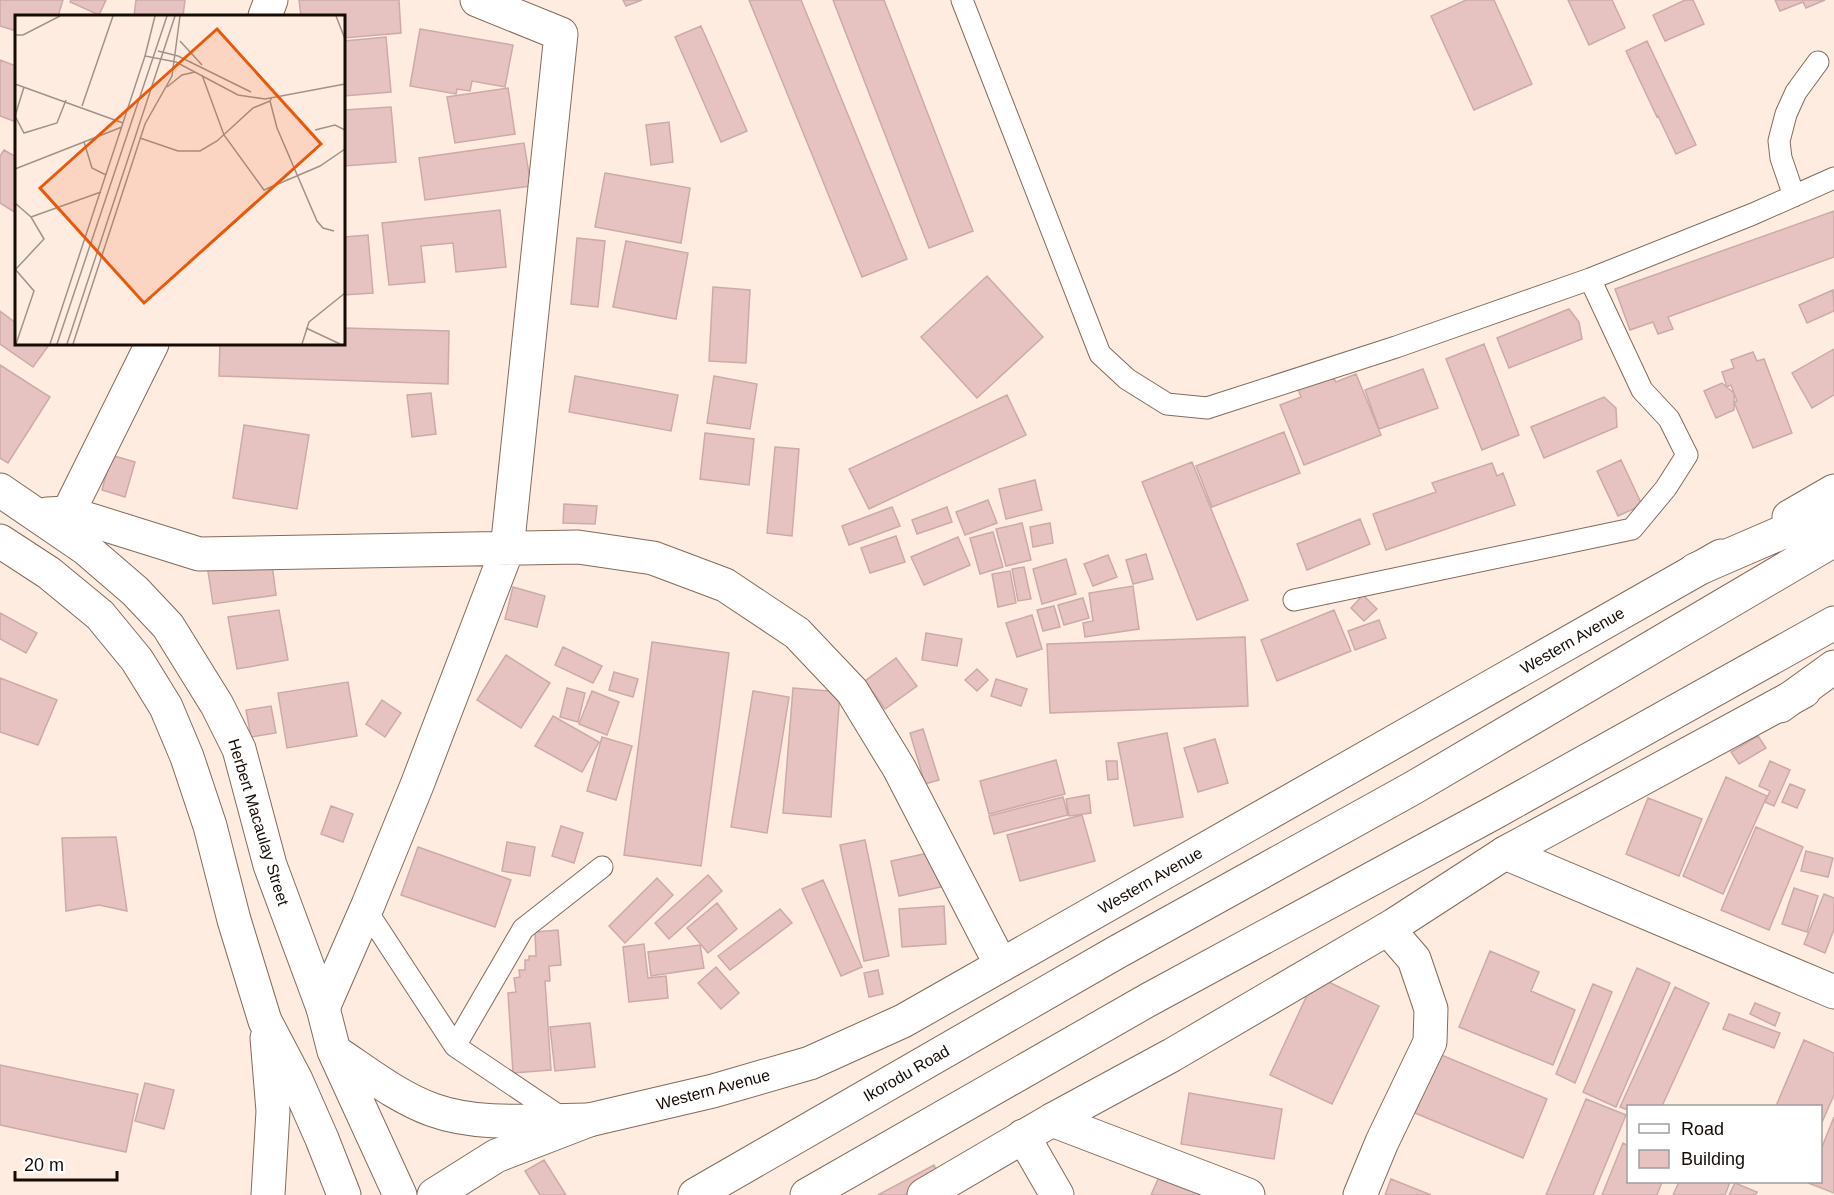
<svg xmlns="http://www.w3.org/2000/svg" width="1834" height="1195" viewBox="0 0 1834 1195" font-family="Helvetica,sans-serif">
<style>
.building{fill:#e6c3c0;stroke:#ccaaa8;stroke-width:1.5}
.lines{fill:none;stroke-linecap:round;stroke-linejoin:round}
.service-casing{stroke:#846b5b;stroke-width:23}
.minor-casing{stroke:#846b5b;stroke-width:35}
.primary-casing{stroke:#846b5b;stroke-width:35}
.trunk-casing{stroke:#846b5b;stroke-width:35}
.motorway-casing{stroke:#846b5b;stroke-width:35}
.service{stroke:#fff;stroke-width:21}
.minor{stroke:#fff;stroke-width:33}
.primary{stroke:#fff;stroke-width:33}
.trunk{stroke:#fff;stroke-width:33}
.motorway{stroke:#fff;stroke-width:33}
.labels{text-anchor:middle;stroke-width:4.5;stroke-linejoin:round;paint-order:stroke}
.street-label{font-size:16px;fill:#150c06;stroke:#fff}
.inset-road{fill:none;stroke:#a19289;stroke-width:1.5}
.view{fill:#e8590c;fill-opacity:0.15;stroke:#e8590c;stroke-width:3}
.inset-edge{fill:none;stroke:#150c06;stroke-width:3}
</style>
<rect width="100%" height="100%" fill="#feece1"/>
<path class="building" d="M0,0H63L58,16H16V31L0,26Z
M71,0H106L99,15L70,2Z
M136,0H185L183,16H134Z
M299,0H399L401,33L344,38V16H301Z
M623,0H642L626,6Z
M749,0H801L907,259L862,277Z
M833,0H884L973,231L929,248Z
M1466,0H1494L1532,84L1474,110L1431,16Z
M1568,0H1612L1625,28L1589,45Z
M1685,0H1693L1704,24L1665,41L1653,15Z
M1775,0H1825L1806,8L1803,2L1780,11Z
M701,26L747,131L721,142L675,37Z
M420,29L513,45L505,87L472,81L470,91L457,89L456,94L410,86Z
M386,37L391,92L344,96V41Z
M1647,41L1696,145L1676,154L1658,116L1657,117L1626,51Z
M0,60L16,66V122L0,116Z
M508,88L515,134L455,143L447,97Z
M391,107L396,162L344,166V110Z
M669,122L673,162L651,165L646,125Z
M524,143L531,186L425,200L419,158Z
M4,150L16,157V213L0,203V156Z
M605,173L690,188L681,243L595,227Z
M500,210L506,267L456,272L453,243L421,246L425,282L389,285L382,223Z
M1834,211V257L1668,317L1673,329L1658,334L1653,322L1630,330L1615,289Z
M368,235L373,293L344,295V237Z
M577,238L605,241L598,307L571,304Z
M626,241L688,253L676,319L613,307Z
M987,276L1043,337L977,398L921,337Z
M713,287L750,290L746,363L709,361Z
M1833,290L1834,311L1807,323L1799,305Z
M1569,309L1579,322L1582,339L1509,368L1497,338Z
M0,311L16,323V344L49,345L33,367L0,344Z
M344,328L449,331L448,384L219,376L220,344H344Z
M1484,344L1519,435L1482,450L1446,359Z
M1834,349V395L1812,408L1792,373Z
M1753,352L1757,361L1764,359L1792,433L1753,448L1734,402L1737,401L1731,385L1727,387L1722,372L1734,368L1731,360Z
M0,365L50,397L8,463L0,458Z
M1423,369L1438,408L1379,429L1365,390Z
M1356,374L1381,435L1304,465L1280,405L1301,397L1298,389L1332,376L1336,382Z
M575,376L678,395L671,431L569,412Z
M714,376L757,384L750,429L707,423Z
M1722,383L1734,393V410L1716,418L1704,391Z
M431,393L436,434L412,437L407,395Z
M1007,395L1026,435L869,509L849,469Z
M1604,397L1616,408L1617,427L1544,458L1531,427Z
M244,425L309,435L297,509L233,498Z
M1284,432L1300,473L1212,507L1196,466Z
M705,433L754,439L749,485L700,479Z
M775,447L799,449L792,536L767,533Z
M111,455L135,462L125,497L102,490Z
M1621,460L1642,505L1618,516L1597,471Z
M1192,462L1248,600L1197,620L1142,482Z
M1492,463L1497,476L1503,473L1515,505L1386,550L1373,514L1436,492L1432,483Z
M1035,480L1042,510L1006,519L999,489Z
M988,500L997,523L965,535L956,512Z
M564,504L597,506L595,524L563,523Z
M892,507L900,526L849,545L842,526Z
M947,507L952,522L917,534L912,520Z
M1360,519L1370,544L1307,570L1297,544Z
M1022,523L1031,560L1006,566L996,529Z
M1050,523L1053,543L1033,547L1030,527Z
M993,532L1003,567L980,574L970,538Z
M896,536L905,562L870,573L861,548Z
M958,537L970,565L924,585L911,557Z
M1146,554L1153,579L1133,584L1126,560Z
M1108,555L1117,577L1093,586L1084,564Z
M271,556L276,595L213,604L207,565Z
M1066,559L1076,594L1042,604L1033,569Z
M1024,567L1031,599L1018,601L1012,569Z
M1010,571L1016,603L998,607L992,574Z
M1133,586L1139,629L1085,637L1083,623L1093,621L1089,593Z
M513,587L545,596L537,627L505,619Z
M1363,595L1377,609L1364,621L1351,608Z
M1083,598L1089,618L1064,625L1058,605Z
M1054,606L1060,627L1043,631L1037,610Z
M279,610L288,660L237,669L228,617Z
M1334,610L1351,651L1277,681L1261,640Z
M0,613L37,633L26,653L0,639Z
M1032,615L1042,649L1017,657L1006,623Z
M1379,620L1386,638L1355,650L1348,631Z
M926,633L962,639L957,666L922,660Z
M1245,637L1248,706L1050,713L1047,644Z
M652,642L729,653L701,866L624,855Z
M563,647L602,666L593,683L555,665Z
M506,655L550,683L521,728L477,700Z
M896,658L917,686L885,709L865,681Z
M977,669L988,680L977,691L965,680Z
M614,672L638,679L633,697L609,690Z
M0,678L57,700L38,745L0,732Z
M996,679L1027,689L1021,706L991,696Z
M348,682L357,736L287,748L278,693Z
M567,688L585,693L578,722L560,717Z
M793,688L840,692L831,817L783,813Z
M592,691L619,702L607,735L579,724Z
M753,691L789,697L767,833L731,827Z
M382,700L401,713L385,737L366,724Z
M271,706L276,733L251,737L246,710Z
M553,716L599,742L582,772L535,746Z
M923,729L939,780L925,784L910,733Z
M1167,733L1183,817L1134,826L1118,743Z
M1758,736L1766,748L1739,764L1731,752Z
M602,737L632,746L616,800L587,791Z
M1215,739L1228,783L1198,792L1184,748Z
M1056,760L1065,794L989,814L980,781Z
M1106,761H1117L1118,779L1108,780Z
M1770,761L1790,770L1774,806L1765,802L1770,791L1759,786Z
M1726,777L1767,796L1723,894L1683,876Z
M1790,784L1805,790L1797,808L1782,802Z
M1089,795L1091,813L1069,816L1066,799Z
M1063,797L1068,815L994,834L989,816Z
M1648,798L1702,819L1679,876L1626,854Z
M331,806L353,814L343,842L321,834Z
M1082,815L1095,861L1020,881L1007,835Z
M561,826L583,833L574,863L552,856Z
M1756,827L1803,847L1769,930L1721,910Z
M116,837L127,911L99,905L66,911L62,838Z
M865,840L889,956L864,961L840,845Z
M507,842L535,847L530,876L502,871Z
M418,847L511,880L495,927L401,895Z
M1806,851L1833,858L1828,877L1801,871Z
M933,852L941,887L899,896L891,861Z
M708,875L722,891L669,939L655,923Z
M657,878L673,895L625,943L609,926Z
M823,880L862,967L841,976L802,889Z
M1794,888L1818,896L1807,932L1782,924Z
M1824,894L1834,898V929L1825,953L1804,944Z
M717,903L737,929L708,953L687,928Z
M944,906L946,944L902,947L899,909Z
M780,909L792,923L730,970L718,956Z
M558,930L561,965L549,966L550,981H545L551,1070L513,1073L508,993L516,992L514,978L520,977L519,970H525V960H529V956H536L535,932Z
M644,944L648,978L666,976L668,998L629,1002L623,947Z
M700,945L704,968L651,976L648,952Z
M1490,951L1539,972L1531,991L1575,1010L1553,1065L1459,1027Z
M716,967L739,993L721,1009L698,983Z
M1637,968L1670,983L1616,1107L1583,1092Z
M878,970L883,994L869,997L864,973Z
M1316,976L1379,1006L1332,1104L1270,1075Z
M1593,984L1612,992L1575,1083L1556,1074Z
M1675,987L1709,1003L1662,1106H1628V1110L1620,1107Z
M1755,1003L1780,1013L1775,1026L1750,1014Z
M1729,1014L1780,1033L1774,1048L1723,1029Z
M590,1023L595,1067L555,1071L550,1027Z
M1804,1040L1834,1053V1095L1820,1127V1106H1776Z
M1439,1054L1547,1099L1523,1158L1415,1113Z
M0,1065L138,1094L126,1152L0,1125Z
M145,1083L174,1090L164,1129L135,1121Z
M1189,1093L1282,1109L1274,1159L1181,1144Z
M1586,1099L1626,1115L1593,1195H1546Z
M1834,1117V1193L1808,1183L1809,1182H1820V1152Z
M1623,1143L1628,1146V1182H1662L1657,1195H1602Z
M544,1160L566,1195H540L525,1171Z
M934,1165L940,1177L906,1195H878Z
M1162,1170L1209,1195H1151Z
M1391,1179L1431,1195H1385Z
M1679,1182H1730L1725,1195H1673Z
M1735,1183L1757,1192L1755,1195H1729Z"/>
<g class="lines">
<g class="service-casing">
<path id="service" d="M962,0L1100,354L1127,379L1167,404L1207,408L1396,347L1590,279L1753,214L1834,178
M1794,196L1781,158L1779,141L1786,114L1796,92L1818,62
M1294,600L1632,529L1666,488L1687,455L1669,419L1642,390L1590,279
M366,910L455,1046
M565,1120L455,1046L523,929L602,867"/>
</g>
<g class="minor-casing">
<path id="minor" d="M265,16L271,0
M68,513L199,554L578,547L653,558L725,585L797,633L852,691L899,768L1001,965
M47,514L68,513L152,344
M1505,853L1834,992
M323,1008L368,905L417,785L507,550L561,34L477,0
M1052,1120L1248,1195
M1023,1136L1057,1195
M1360,1195L1382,1142L1430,1042L1431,1009L1414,959L1388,929"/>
</g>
<g class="primary-casing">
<path id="primary" d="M1789,517L1834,491
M434,1195L496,1156L589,1120L713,1091L810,1063L903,1021L1721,556
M924,1195L1052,1120L1172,1055L1394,925L1505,853L1804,691"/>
</g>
<g class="trunk-casing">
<path id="trunk" d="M0,490L85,548L135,591L168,626L217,705L239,749L270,865L323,1008L334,1051L400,1195
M0,541L49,573L100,615L137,660L166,707L187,757L210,826L234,920L265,1021L296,1080L322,1139L344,1195
M267,1038L273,1111L268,1195
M334,1051C366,1072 397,1097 433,1110C480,1127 539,1120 589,1120"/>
</g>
<g class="motorway-casing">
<path id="motorway" d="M1695,570L1834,510
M1780,706L1834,667
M695,1195L1117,952L1413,788L1834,540
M807,1195L1148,1000L1497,811L1834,623"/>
</g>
<use href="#service" class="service"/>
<use href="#minor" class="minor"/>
<use href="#primary" class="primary"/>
<use href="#trunk" class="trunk"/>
<use href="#motorway" class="motorway"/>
</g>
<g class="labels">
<g class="street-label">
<text transform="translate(1572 640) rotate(-30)" y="6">Western Avenue</text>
<text transform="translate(259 822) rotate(73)" y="6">Herbert Macaulay Street</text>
<text transform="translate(1150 880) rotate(-30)" y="6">Western Avenue</text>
<text transform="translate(906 1073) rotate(-30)" y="6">Ikorodu Road</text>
<text transform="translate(713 1089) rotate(-15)" y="6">Western Avenue</text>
</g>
</g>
<g transform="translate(15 15)">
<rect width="330" height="330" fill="#feece1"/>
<path class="inset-road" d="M140,1L130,41L161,47L223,80L250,84L330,69M321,1L330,24M0,20H8L45,1M165,26L187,50M143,36L163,41L236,77M187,60L209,120L249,175L305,151L330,134M0,69L108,108M9,72L0,101L9,118L42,108L51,85M152,72L167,60L180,57M257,82L255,86L262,113L302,206L308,213L319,216M67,91L98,1M300,115L320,110L330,115M125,123L163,136H185L202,126L238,93L255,86M69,127L77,153L91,160M0,154L107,112M0,188L16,202L29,224L0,255M16,202L86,177M0,254L19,276L1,329M291,313L325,329M35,329L130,41M42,329L152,1M52,329L160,1M58,329L130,109L157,61L165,1M287,329L294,307L330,278"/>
<path class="view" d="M202,14L306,129L129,288L25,173Z"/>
<rect width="330" height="330" class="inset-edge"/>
</g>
<rect x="1627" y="1105" width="195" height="78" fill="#ffffff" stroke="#a19e9b" stroke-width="1.5"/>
<rect x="1639" y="1124" width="30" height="9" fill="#ffffff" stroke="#a19e9b" stroke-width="1.5"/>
<text x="1681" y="1135" font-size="18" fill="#150c06">Road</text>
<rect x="1639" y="1150" width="30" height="18" fill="#e6c3c0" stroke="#a19e9b" stroke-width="1.5"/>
<text x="1681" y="1165" font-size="18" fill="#150c06">Building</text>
<path d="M15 1171v9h102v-9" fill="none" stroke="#150c06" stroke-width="3"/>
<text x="24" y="1171" font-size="18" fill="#150c06" stroke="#ffffff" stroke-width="4.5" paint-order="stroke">20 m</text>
</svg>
